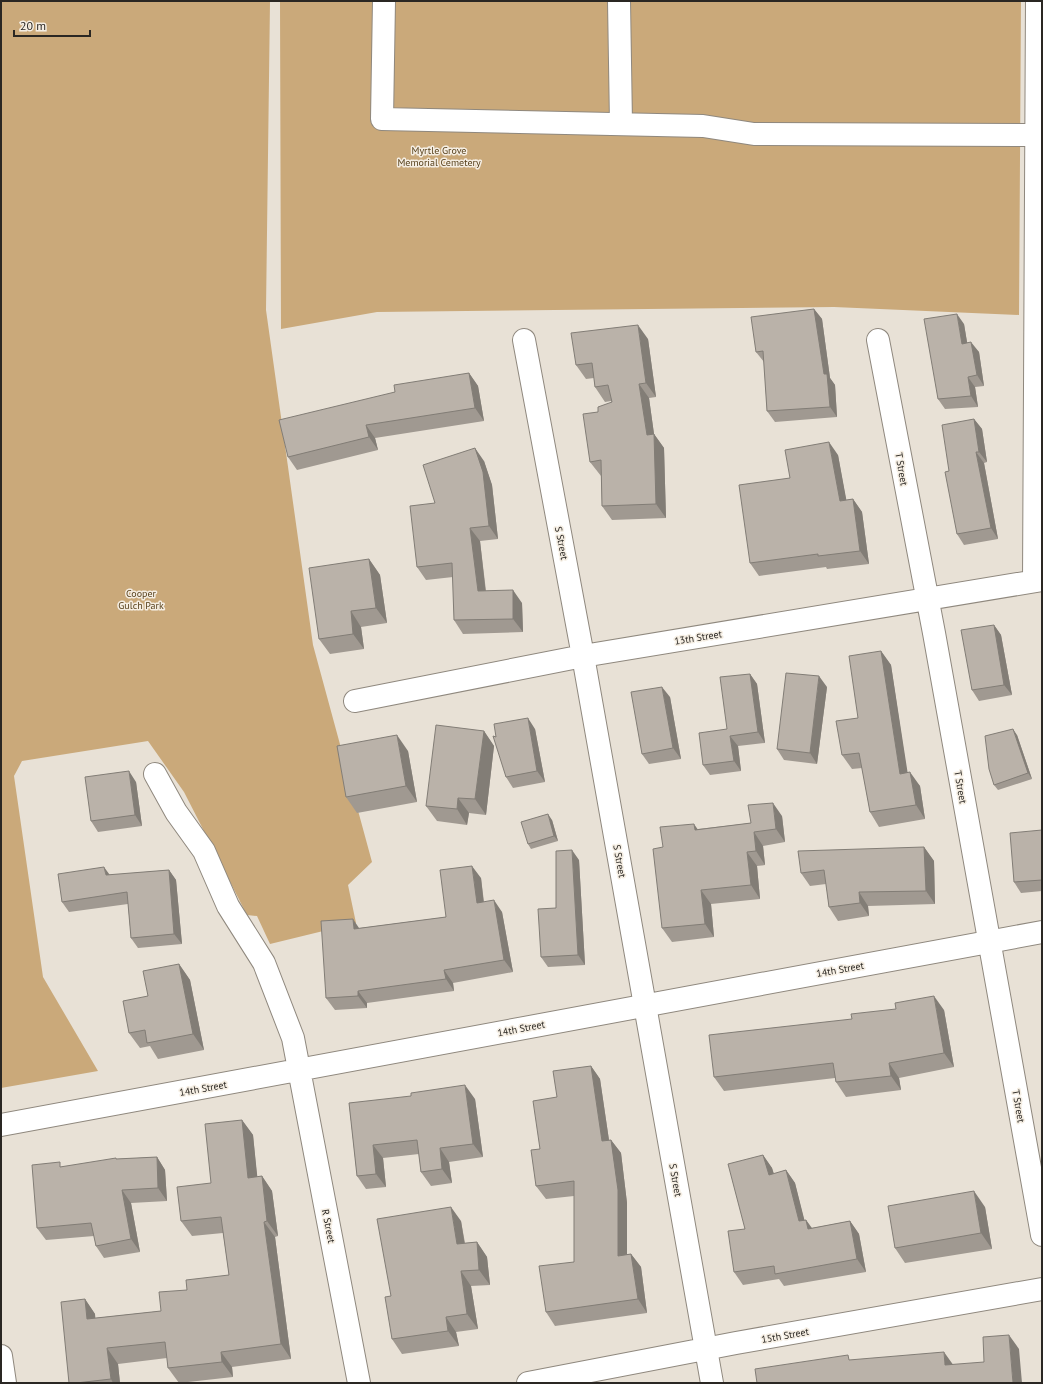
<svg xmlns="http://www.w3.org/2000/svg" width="1043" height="1384" viewBox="0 0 1043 1384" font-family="'PT Sans',sans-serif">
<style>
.green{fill:#caa97a}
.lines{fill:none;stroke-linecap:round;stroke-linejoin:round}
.minor-casing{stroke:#8f887e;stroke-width:24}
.minor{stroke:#fff;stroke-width:22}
.wall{fill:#a09991}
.shaded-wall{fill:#827d76}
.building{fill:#bab2a9;stroke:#827d76}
.labels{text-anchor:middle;stroke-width:3;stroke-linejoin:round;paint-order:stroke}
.park-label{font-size:10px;fill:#57401b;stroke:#f5eee3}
.street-label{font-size:10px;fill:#2a2723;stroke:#f5eee3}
</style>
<rect width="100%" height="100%" fill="#e8e1d6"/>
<path class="green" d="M1,1H270L266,310L313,645L372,862L348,885L356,923L270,944L257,916L247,915L184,792L148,741L22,761L14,776L43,977L98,1071L1,1088Z
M280,1H1021L1019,315L834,307L377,312L281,329Z"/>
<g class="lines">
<g class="minor-casing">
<path id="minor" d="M384,1L382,119L703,126L754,134L1037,135
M619,1L621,124
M524,340L583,656L712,1383
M878,340L934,633L1042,1235
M1034,581L1037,1
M355,701L583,656L1042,580
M155,774L176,812L204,851L228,906L264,963L293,1038L359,1383
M1,1125L1042,932
M1,1356L5,1383
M528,1383L736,1343L1042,1289"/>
</g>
<use href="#minor" class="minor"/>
</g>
<path class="wall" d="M814,309L822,319L830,378L835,385L837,417L775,422L767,411L764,362L756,352Z
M964,324L967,342L979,352L984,386L975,387L978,407L945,409L938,399Z
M648,339L656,397L649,398L654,434L664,448L666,518L612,520L602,506L601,476L590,462L598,412L612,402L611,401L605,402L595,387L594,378L586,379L576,365Z
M469,373L478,386L484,421L375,438L378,450L297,470L288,457L395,392Z
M974,419L982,429L987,462L984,463L998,539L964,545L957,534L949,471Z
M838,455L846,500L853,499L862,512L869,564L827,569L826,567L759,576L750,563L790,478Z
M484,461L492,485L498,539L480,541L486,591L522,603L523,632L463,634L454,620L453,577L426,580L417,567Z
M369,559L380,575L387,623L361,627L364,649L330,654L319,639Z
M994,625L1001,635L1012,695L979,701L972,690Z
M881,651L891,665L907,773L920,786L925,819L879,827L870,812L862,768L852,769L842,755L858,718Z
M750,674L757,684L765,743L738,746L741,771L710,775L703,765L727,729Z
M827,687L817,764L784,760L777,749Z
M670,697L681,759L649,764L642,754Z
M535,729L545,782L513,788L506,777L496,737Z
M484,731L494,746L486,815L469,813L467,825L437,821L426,806Z
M1017,735L1032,779L998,790L994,785Z
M408,751L417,802L357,813L346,797Z
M136,782L142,826L98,832L91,821Z
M782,816L785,842L763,846L765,865L757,866L760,899L711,904L714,937L672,942L662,928L663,847L698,829L751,823Z
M552,820L558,841L531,849L528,844Z
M1042,830V891L1021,893L1014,882Z
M924,847L934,861L935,904L868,906L869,916L838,921L829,907L826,884L810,886L801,873Z
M579,860L585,965L548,967L541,957L556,908Z
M169,870L176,880L182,944L138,948L131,938L128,904L69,912L62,902L110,875Z
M481,878L484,902L502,912L513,972L453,983L454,991L367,1003V1008L335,1010L326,998L360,928L446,917Z
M179,964L190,980L204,1050L158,1059L150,1046L140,1048L129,1033L148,996Z
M944,1010L954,1067L899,1078L901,1090L846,1097L836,1082L835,1078L724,1091L714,1077Z
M591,1066L600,1079L609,1140H611L621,1153L627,1203V1254H631L641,1267L647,1313L555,1326L546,1312L574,1262V1196L546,1199L536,1186L557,1097Z
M475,1099L483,1157L449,1162L452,1183L431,1186L421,1172L419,1154L383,1158L386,1187L366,1189L357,1176L349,1103Z
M242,1120L253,1135L257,1177L262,1176L272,1191L278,1236L275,1237L291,1359L232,1367L233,1377L179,1383L168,1368L167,1358L118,1364L120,1383H69L85,1299L95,1314V1318L161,1311L187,1290L229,1275L223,1233L192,1236L181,1221L211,1183Z
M763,1155L772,1168L774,1174L786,1170L795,1183L804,1220H806L812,1228L850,1221L859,1234L866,1272L784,1286L779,1279L743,1285L734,1272Z
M157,1157L165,1170L167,1201L131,1203L140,1252L104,1258L96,1246L94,1236L46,1240L37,1228L63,1167L117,1159Z
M985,1207L992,1249L905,1263L895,1248Z
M461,1221L465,1243L477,1242L487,1257L490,1285L471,1286L478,1329L456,1332L459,1346L402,1354L392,1339L391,1296Z"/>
<path class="shaded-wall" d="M814,309L822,319L830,378L835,385L837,417L830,407L824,374Z
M957,314L964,324L969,354L962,344Z
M638,325L648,339L656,397L646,383Z
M971,342L979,352L984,386L977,375Z
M469,373L478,386L484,421L475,408Z
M968,377L975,387L978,407L971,396Z
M639,384L649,398L654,434L664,448L666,518L656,504L647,435Z
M974,419L982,429L987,462L979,452Z
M366,425L375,438L378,450L369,437Z
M829,442L838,455L849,514L840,501Z
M475,448L484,461L492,485L498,539L489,526Z
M976,452L984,463L998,539L991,528Z
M853,499L862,512L869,564L860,551Z
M470,528L480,541L487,604L478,591Z
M369,559L380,575L387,623L376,608Z
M513,590L522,603L523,632L513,619Z
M351,611L361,627L364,649L353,634Z
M994,625L1001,635L1012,695L1004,685Z
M881,651L891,665L910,788L900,774Z
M750,674L757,684L765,743L758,732Z
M819,676L827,687L817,764L810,753Z
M662,687L670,697L681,759L673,748Z
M528,718L535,729L545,782L537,771Z
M1013,729L1017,735L1032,779L1028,773Z
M484,731L494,746L486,815L475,799Z
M397,735L408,751L417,802L406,786Z
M730,736L738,746L741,771L734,761Z
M129,771L136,782L142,826L135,815Z
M910,772L920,786L925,819L916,805Z
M458,798L469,813L467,825L457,809Z
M773,803L782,816L785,842L776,829Z
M548,814L552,820L558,841L554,836Z
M694,824L703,837L695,830Z
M754,832L763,846L765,865L756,851Z
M924,847L934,861L935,904L926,891Z
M572,850L579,860L585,965L578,955Z
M747,852L757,866L760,899L751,885Z
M472,866L481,878L485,915L477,903Z
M104,867L112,878L106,875Z
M169,870L176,880L182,944L174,934Z
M701,890L711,904L714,937L705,924Z
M859,892L868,906L869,916L860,903Z
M494,900L502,912L513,972L504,960Z
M353,919L361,931L354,929Z
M179,964L190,980L204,1050L193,1034Z
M444,970L453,983L454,991L446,979Z
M358,991L367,1003V1008L358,996Z
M934,996L944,1010L954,1067L944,1053Z
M889,1063L899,1078L901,1090L891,1076Z
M591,1066L600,1079L611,1154L602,1141Z
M465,1085L475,1099L483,1157L473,1144Z
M242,1120L253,1135L259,1193L248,1178Z
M611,1140L621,1153L627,1203V1269L618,1256Z
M373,1145L383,1158L386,1187L376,1174Z
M440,1148L449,1162L452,1183L442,1169Z
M763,1155L772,1168L778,1188L769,1175Z
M157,1157L165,1170L167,1201L158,1188Z
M786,1170L795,1183L808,1234L799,1221Z
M262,1176L272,1191L278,1236L267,1221Z
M122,1190L131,1203L140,1252L131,1239Z
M974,1191L985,1207L992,1249L981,1233Z
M451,1207L461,1221L467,1259L457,1244Z
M806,1220L815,1233L808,1229Z
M850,1221L859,1234L866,1272L857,1259Z
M264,1222L275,1237L291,1359L281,1344Z
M477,1242L487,1257L490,1285L479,1270Z
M631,1254L641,1267L647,1313L638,1299Z
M461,1271L471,1286L478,1329L467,1314Z
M85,1299L95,1314L97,1334L87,1319Z
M446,1317L456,1332L459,1346L448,1331Z
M1009,1335L1019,1349L1022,1383H1013Z
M107,1348L118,1364L120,1383H113L111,1379Z
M221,1352L232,1367L233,1377L222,1362Z
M944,1352L954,1366L945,1365Z"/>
<path class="building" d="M814,309L824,374H827L830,407L767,411L763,351L756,352L751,317Z
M957,314L962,344L971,342L977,375L968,377L971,396L938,399L924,319Z
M638,325L646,383L639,384L647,435L654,434L656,504L602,506L601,460L590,462L583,414L598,412V407L612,402L608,385L595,387L592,363L576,365L571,333Z
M469,373L475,408L366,425L369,437L288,457L279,420L395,392L394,385Z
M974,419L979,452H976L991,528L957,534L945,472L949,471L942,425Z
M829,442L840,501L853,499L860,551L818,556V554L750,563L739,485L790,478L785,450Z
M475,448L483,472L489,526L470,528L478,591L513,590V619L454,620L452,563L417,567L410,506L435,503L423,465Z
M369,559L376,608L351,611L353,634L319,639L309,568Z
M994,625L1004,685L972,690L961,630Z
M881,651L900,774L910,772L916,805L870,812L859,753L842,755L836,721L858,718L849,656Z
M786,673L819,676L810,753L777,749Z
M750,674L758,732L730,736L734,761L703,765L699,733L727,729L720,677Z
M662,687L673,748L642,754L631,692Z
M528,718L537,771L506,777L493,736L496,737L494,724Z
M436,725L484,731L475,799L458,798L457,809L426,806Z
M1013,729L1028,773L994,785L989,769L985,736Z
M397,735L406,786L346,797L337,746Z
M129,771L135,815L91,821L85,777Z
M773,803L776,829L754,832L756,851L747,852L751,885L701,890L705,924L662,928L653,849L663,847L660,827L694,824L695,830L751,823L748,805Z
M548,814L554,836L528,844L521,822Z
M1042,830V880L1014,882L1010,833Z
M924,847L926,891L859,892L860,903L829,907L824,870L801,873L798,851Z
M572,850L578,955L541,957L538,909L556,908V851Z
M472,866L477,903L494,900L504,960L444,970L446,979L358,991V996L326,998L321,921L353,919L354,929L446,917L440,870Z
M104,867L106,875L169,870L174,934L131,938L127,892L62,902L58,874Z
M179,964L193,1034L147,1043L145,1030L129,1033L123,1001L148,996L143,971Z
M934,996L944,1053L889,1063L891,1076L836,1082L833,1063L714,1077L709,1035L852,1019L851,1014L896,1009L895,1003Z
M591,1066L602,1141L611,1140L618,1190V1256L631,1254L638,1299L546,1312L539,1266L574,1262V1181L536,1186L531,1150L540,1149L533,1101L557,1097L553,1071Z
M465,1085L473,1144L440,1148L442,1169L421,1172L417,1140L373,1145L376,1174L357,1176L349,1103L411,1096V1093Z
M242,1120L248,1178L262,1176L267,1221L264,1222L281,1344L221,1352L222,1362L168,1368L165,1342L107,1348L111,1379L76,1383H69L61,1302L85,1299L87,1319L161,1311L159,1292L187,1290L186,1280L229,1275L221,1217L181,1221L177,1187L211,1183L205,1124Z
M763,1155L769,1175L786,1170L799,1221L806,1220L808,1229L850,1221L857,1259L775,1274L774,1266L734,1272L728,1231L745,1229L728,1164Z
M157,1157L158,1188L122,1190L131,1239L96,1246L91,1223L37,1228L32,1165L60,1162V1167L116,1158V1159Z
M974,1191L981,1233L895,1248L888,1206Z
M451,1207L457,1244L477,1242L479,1270L461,1271L467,1314L446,1317L448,1331L392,1339L385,1297L391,1296L377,1219Z
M1009,1335L1013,1383H757L755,1369L848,1355L849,1360L944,1352L945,1365L984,1362L983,1337Z"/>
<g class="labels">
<g class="park-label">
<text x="439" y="154">Myrtle Grove<tspan x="439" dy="12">Memorial Cemetery</tspan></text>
<text x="141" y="597">Cooper<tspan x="141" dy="12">Gulch Park</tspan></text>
</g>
<g class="street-label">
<text transform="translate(902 469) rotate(80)" y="4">T Street</text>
<text transform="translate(562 543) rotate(79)" y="4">S Street</text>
<text transform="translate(698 637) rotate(-9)" y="4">13th Street</text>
<text transform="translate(961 787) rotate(80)" y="4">T Street</text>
<text transform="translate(620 861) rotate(80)" y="4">S Street</text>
<text transform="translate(840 969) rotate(-10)" y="4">14th Street</text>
<text transform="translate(521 1028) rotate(-11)" y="4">14th Street</text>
<text transform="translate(203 1088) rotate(-10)" y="4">14th Street</text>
<text transform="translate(1019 1106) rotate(80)" y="4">T Street</text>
<text transform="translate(676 1180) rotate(80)" y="4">S Street</text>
<text transform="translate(329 1226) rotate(79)" y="4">R Street</text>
<text transform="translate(785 1335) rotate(-10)" y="4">15th Street</text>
</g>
</g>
<rect width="1043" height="1384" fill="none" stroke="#2a2723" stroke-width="4"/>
<path d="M14 30v6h76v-6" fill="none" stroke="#2a2723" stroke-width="2"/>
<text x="20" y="30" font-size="12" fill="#2a2723" stroke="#f5eee3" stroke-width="3" paint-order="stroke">20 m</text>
</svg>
